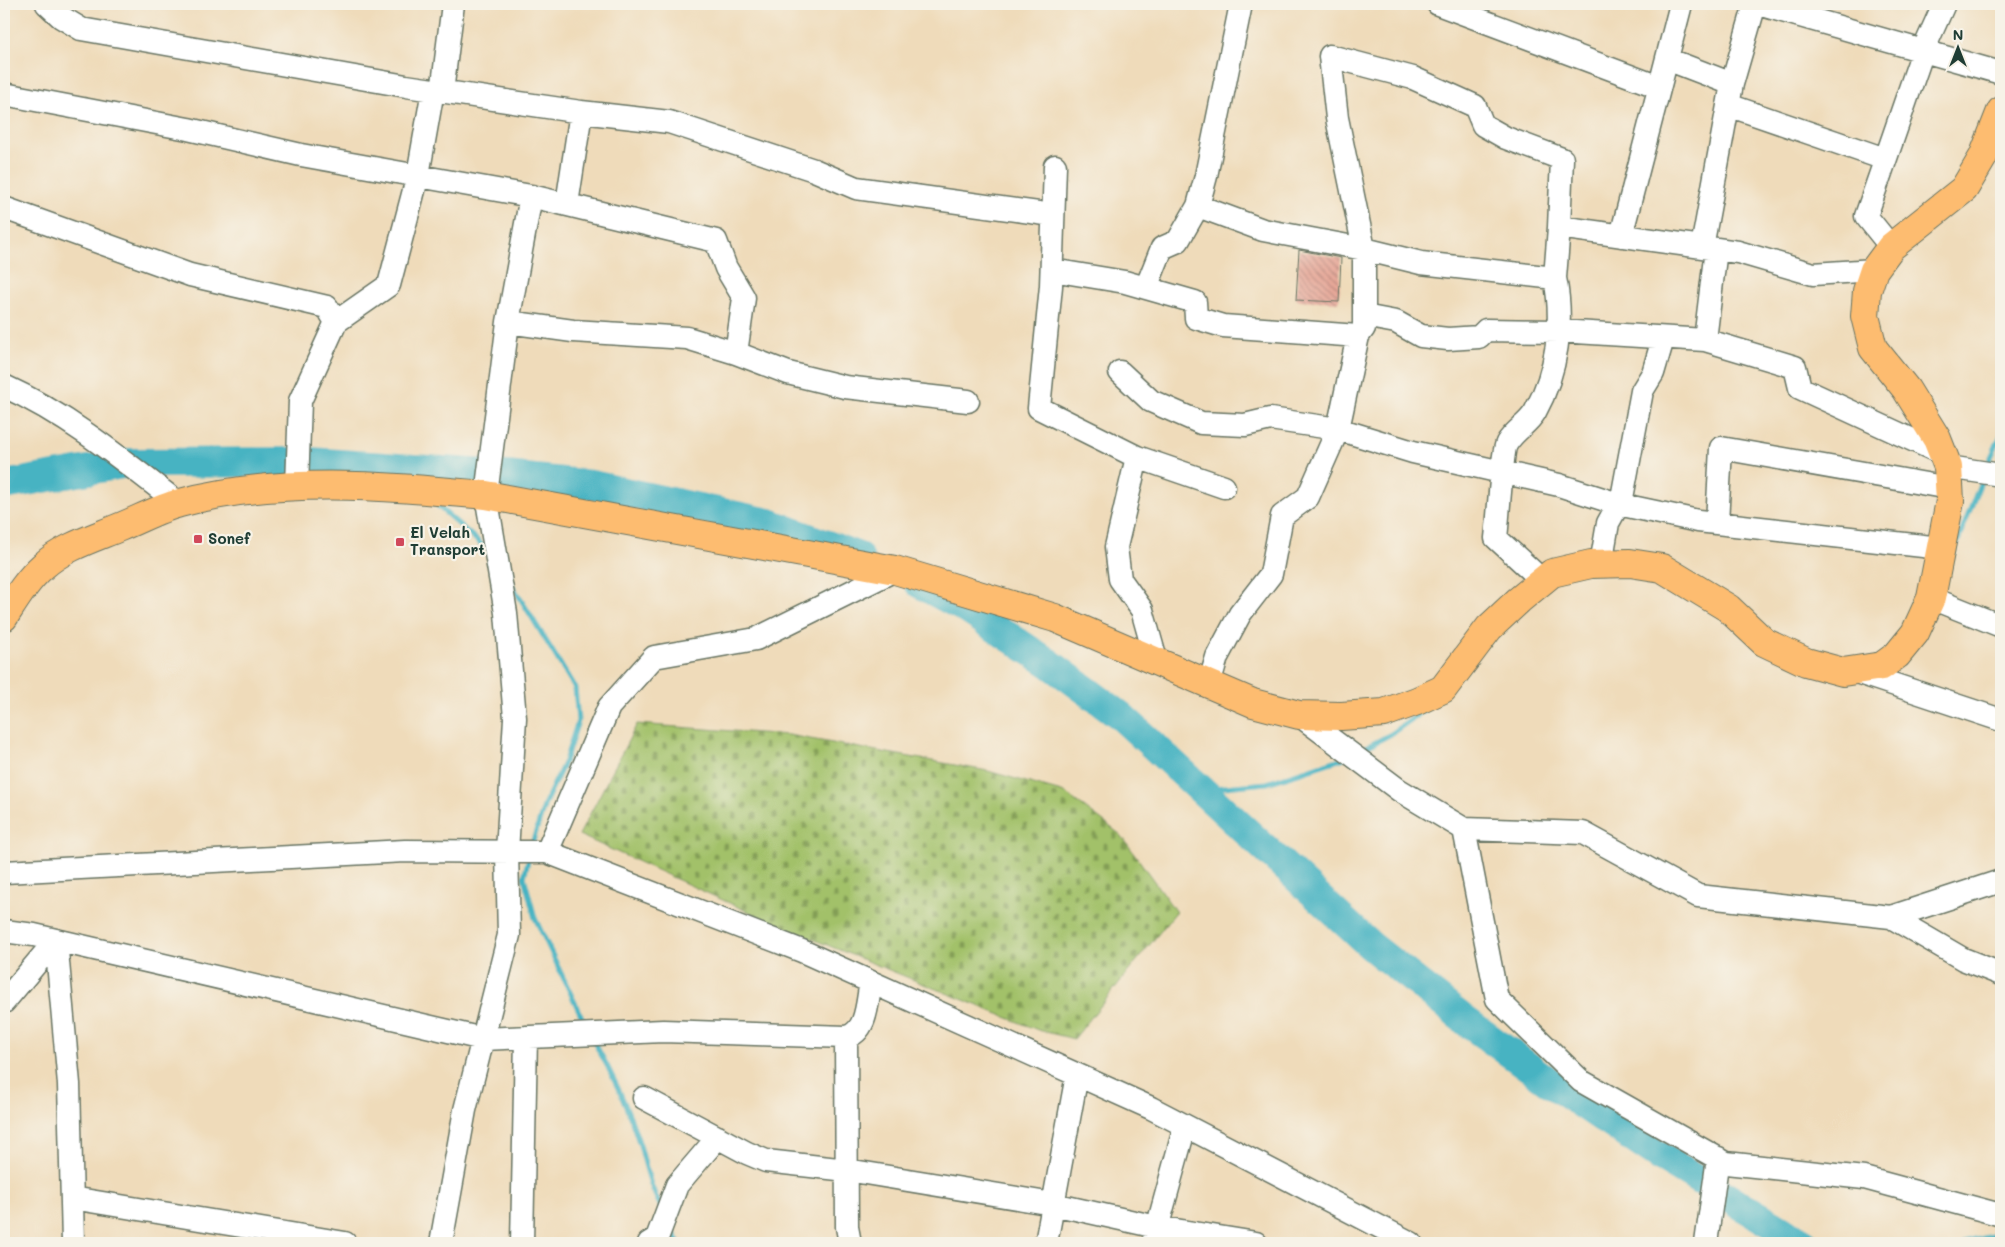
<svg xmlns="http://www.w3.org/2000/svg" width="2005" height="1247" viewBox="0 0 2005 1247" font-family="Mali,sans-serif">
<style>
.cemetery{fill:url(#cemetery-stones);stroke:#607f4e}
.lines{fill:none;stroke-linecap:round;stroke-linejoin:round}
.stream{stroke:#46b3c2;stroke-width:5}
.river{stroke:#46b3c2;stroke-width:30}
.building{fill:url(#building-back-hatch)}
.minor-casing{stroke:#687463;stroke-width:25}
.major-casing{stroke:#687463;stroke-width:30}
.minor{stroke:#fff;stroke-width:22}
.major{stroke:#fdbc6f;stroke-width:28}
.poi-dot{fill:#d1495b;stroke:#f7f3e8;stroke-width:2}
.labels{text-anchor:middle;stroke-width:4.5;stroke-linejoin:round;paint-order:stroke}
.poi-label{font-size:15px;font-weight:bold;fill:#1f3d34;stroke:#f7f3e8;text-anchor:start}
</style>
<defs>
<pattern id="cemetery-stones" width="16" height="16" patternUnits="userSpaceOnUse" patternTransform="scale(1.25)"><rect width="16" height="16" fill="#a2c169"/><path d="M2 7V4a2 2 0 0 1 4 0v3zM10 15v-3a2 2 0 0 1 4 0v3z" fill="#839e57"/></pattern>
<pattern id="building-back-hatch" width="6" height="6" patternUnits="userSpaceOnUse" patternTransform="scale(1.25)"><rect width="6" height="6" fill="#e6a798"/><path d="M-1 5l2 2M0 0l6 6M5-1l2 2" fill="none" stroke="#ba897d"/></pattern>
</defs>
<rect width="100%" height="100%" fill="#f7f3e8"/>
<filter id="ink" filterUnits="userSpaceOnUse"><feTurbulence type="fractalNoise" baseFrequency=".02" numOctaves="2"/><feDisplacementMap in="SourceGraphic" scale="10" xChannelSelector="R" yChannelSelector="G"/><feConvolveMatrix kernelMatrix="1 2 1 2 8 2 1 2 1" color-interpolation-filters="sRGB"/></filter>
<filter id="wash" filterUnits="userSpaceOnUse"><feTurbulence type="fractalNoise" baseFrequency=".0096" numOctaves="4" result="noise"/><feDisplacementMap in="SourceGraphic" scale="20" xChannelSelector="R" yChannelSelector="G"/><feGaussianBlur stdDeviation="1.12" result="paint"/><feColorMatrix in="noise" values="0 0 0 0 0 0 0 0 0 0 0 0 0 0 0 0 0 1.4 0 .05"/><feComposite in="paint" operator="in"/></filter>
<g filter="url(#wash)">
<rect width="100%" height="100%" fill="#efdbba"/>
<path class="cemetery" d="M637,724L788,735L988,771L1065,793L1121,835L1176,912L1074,1039L1038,1030L780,926L579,835Z"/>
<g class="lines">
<path class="stream" d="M1987,466L2001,435
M387,468L403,478
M431,500L489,551
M1951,559L1982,479
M509,580L575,688L578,721L565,761L545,803L531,847
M1359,751L1391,734L1425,710
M1203,789L1267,783L1344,758
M529,857L524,877L535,918L587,1028
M593,1040C613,1074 628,1107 640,1145C646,1167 650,1187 661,1207
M669,1224L679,1243
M1963,1243L2001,1234"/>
<path class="river" d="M4,485L128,463L309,462L488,474L591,485L769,523L859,557
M919,583L965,608L1049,663L1121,716L1371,946L1467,1022L1551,1083L1664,1159L1804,1243"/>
</g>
<g id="blocks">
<path class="building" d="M1299,250L1341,258L1339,302L1296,300Z"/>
</g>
</g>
<g filter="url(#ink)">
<use href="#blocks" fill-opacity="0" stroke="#687463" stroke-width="1"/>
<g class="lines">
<g class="minor-casing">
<path id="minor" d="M47,4L61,17L81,29L406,86L581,112
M1438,4L1659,87
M1758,4L2001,73
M1667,59L1732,84
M442,92L453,4
M4,94L188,129L301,155L531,196L716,241L726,268L744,298L736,353
M1728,105L1885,159
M1055,166L1051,286L1039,408L1137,457L1116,547L1120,579L1142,610L1156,660
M567,204L581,112L669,122L814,170L856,188L1053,215
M1198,206L1263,230L1364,249L1421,263L1555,278L1559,227L1738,252L1813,274L1874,270
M4,208L190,275L327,307L336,322
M1621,236L1681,4
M1702,247L1732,84L1755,4
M1891,247L1866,216L1923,51L1944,4
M1052,270L1125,282L1195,302L1196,318L1223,326L1358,336
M1146,288L1162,248L1178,241L1198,206L1206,176L1241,4
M1364,316L1396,322L1421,336L1448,339L1479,337L1486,330L1559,331L1705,340L1795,367L1800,388L1943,454
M508,322L573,331L687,338L736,353L788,373L845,387L968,401
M1705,340L1716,249
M1120,372L1151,401L1201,423L1245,425L1270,419L1338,429L1413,452L1559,485L1618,504L1698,521L1941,548
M4,386C68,415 123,460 178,503
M1137,457L1224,487
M1948,467L2001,475
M297,487L300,401L336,322L389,285L418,175L433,90
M1717,523L1721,448L1949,488
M1601,564L1608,523L1622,498L1642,391L1653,373L1663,339
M1543,581L1496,538C1498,523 1502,450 1507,443C1514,431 1528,424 1535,412C1557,372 1564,323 1555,278
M1931,598L2001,626
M1853,671L2001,720
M1209,684L1217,657L1240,614L1271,574L1282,516L1308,497L1338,429L1358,336L1364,328V249L1337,118L1330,56L1413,78L1475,106L1483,125L1506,138L1562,159L1559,227
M1299,715L1399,790L1464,829L1497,999L1581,1081L1726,1163L1864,1178L2001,1215
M1464,829L1583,833L1698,896L1891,917L2001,881
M547,852L609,707L654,657L756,639L895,570
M4,872L405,851L547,852L802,951L1151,1108L1411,1243
M1891,917L1963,959L2001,974
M4,931L34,935L483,1039L663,1031L846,1037C868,1032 867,1000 871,982
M56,940L69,1084L73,1243
M4,1002L56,940
M846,1037L847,1227L850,1243
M644,1098L747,1153L766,1161L847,1170L1053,1204L1157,1227L1256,1243
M72,1198L345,1243
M441,1243L465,1110L509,935L507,852L515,718L506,613L486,495L508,322L531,196
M522,1243L526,1037
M649,1243L657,1238L677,1185L718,1137
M1046,1243L1077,1075
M1153,1243L1185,1126
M1706,1243L1718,1158"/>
</g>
<g class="major-casing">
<path id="major" d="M4,617C15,600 27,580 43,566C64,547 94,538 120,527C140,519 160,508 180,503C279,476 385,486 486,495L895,570L1055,618L1253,703L1299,715L1341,716L1384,713L1417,701L1443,689L1489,628L1519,600L1552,573L1591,564L1630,563L1662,568L1728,608L1764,642L1806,662L1843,672L1882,666L1897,655L1915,633L1931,598L1950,501L1948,467L1937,439L1906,389L1873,348L1865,316L1867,291L1874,270L1891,247L1964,189L1983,157L2001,111"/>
</g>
<use href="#minor" class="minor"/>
<use href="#major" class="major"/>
</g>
</g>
<g class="poi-dot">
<rect x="193" y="534" width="10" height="10" rx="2.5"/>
<rect x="395" y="537" width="10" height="10" rx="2.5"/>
</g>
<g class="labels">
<g class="poi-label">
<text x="410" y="538">El Velah<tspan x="410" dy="17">Transport</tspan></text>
<text x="208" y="544">Sonef</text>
</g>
</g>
<rect width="2005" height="1247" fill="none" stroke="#f7f3e8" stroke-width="20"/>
<g transform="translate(1958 48)" stroke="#f7f3e8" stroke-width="4" paint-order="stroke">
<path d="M0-4L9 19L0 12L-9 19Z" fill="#1f3d34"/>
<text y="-8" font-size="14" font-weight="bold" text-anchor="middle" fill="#1f3d34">N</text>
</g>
</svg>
